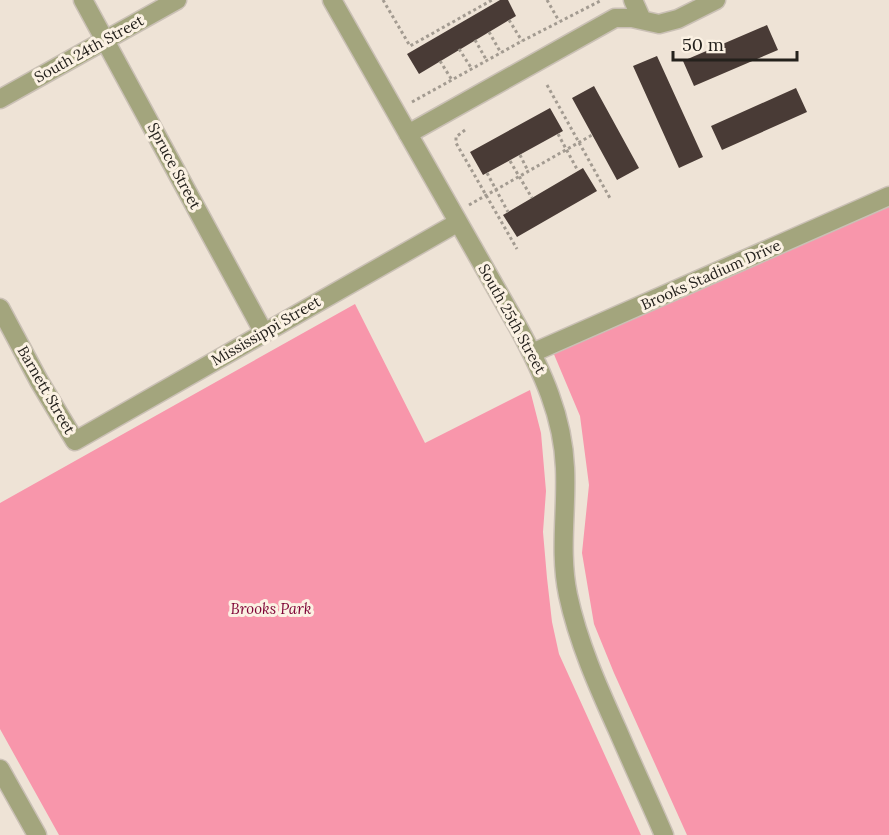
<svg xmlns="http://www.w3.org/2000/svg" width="889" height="835" viewBox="0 0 889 835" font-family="Lora,serif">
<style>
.green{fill:#f896ab}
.building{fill:#493b36}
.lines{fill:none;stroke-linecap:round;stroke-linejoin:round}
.minor-casing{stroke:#cac0b5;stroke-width:21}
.path{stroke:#a39b91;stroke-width:3;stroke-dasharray:3 3;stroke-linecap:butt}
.minor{stroke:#a3a57d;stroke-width:18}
.labels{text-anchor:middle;stroke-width:6;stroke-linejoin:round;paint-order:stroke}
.street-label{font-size:15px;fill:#24211c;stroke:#fbf1e3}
.park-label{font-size:15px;font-style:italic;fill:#7e0335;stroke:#fbf1e3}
</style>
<rect width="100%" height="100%" fill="#eee3d6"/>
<path class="green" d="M889,205V835H687L614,673L594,624L582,553L589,485L580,416L553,352Z
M355,304L425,443L530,390L541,433L546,491L543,532L547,578L552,622L559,654L641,835H59L0,729V503Z"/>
<path class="building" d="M500,0H508L516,16L419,74L407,54Z
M767,25L778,50L694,86L683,61Z
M657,56L703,157L679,168L633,66Z
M594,86L639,168L617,180L572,98Z
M796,88L807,112L722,150L711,126Z
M550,108L563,131L483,175L470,152Z
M583,168L597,191L517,237L503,215Z"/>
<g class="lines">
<g class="minor-casing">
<path id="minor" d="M83,0L264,333
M332,0L518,327C542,371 563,416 565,468C567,510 559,552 568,595C578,642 598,687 618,731C633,766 649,800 664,835
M633,0L642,20
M0,99L177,0
M408,134L615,18H632L659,24L678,19L716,0
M0,308L39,381L75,441L457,223
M532,353L889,196
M0,769L37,835"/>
</g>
<path class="path" d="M383,0L410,46L492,0
M547,0L559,21
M509,20L522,41
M489,32L501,53
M475,40L487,61
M459,49L472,69
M440,61L452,80
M547,85L611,200
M412,102L522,41L602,0
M465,130L456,137V143L517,249
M558,134L578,171
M520,155L528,171
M510,161L532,198
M487,173L508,212
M469,205L592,135"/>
<use href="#minor" class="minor"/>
</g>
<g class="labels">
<g class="street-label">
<text transform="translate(89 49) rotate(-29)" y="5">South 24th Street</text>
<text transform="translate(174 166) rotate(62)" y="5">Spruce Street</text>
<text transform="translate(711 275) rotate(-24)" y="5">Brooks Stadium Drive</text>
<text transform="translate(512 319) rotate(61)" y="5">South 25th Street</text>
<text transform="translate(266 331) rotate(-30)" y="5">Mississippi Street</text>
<text transform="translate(46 390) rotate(60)" y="5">Barnett Street</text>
</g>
<g class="park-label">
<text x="271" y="614">Brooks Park</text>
</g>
</g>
<path d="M673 51v9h124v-9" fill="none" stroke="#24211c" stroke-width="3"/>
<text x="682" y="51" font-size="18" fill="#24211c" stroke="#fbf1e3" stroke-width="4.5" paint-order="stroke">50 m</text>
</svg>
